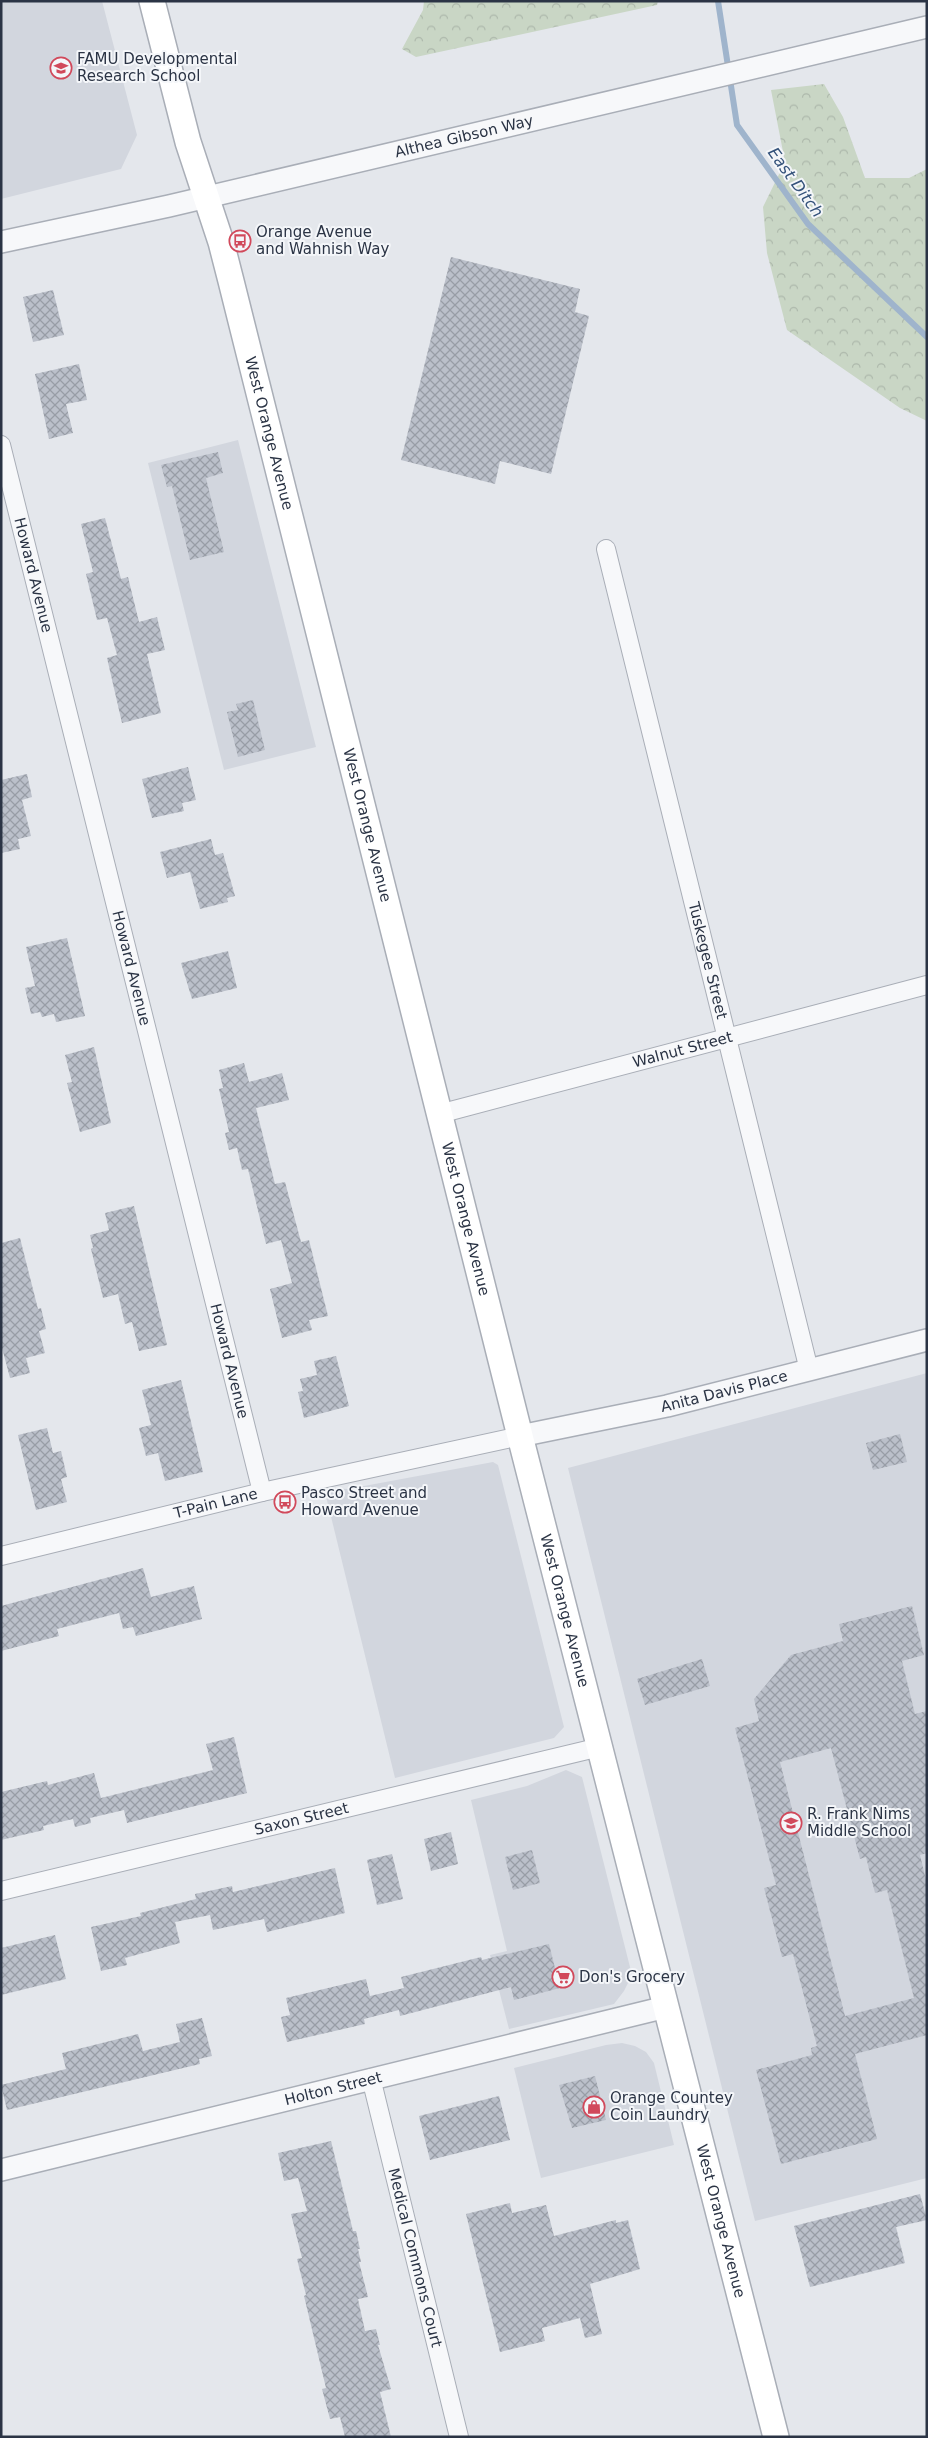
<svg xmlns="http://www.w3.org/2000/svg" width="928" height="2438" viewBox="0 0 928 2438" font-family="'DejaVu Sans',sans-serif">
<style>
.built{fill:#d2d6de}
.forest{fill:url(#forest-crowns)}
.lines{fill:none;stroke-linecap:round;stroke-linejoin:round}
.stream{stroke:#9fb4cc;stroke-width:6}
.building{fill:url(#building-cross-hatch);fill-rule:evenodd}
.minor-casing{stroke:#a9aeb7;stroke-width:20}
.tertiary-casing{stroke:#a9aeb7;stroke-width:24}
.secondary-casing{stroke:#a9aeb7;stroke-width:28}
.minor{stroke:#f7f8fa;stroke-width:18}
.tertiary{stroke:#f7f8fa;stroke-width:21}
.secondary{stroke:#fff;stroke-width:25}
.labels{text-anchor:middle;stroke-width:4;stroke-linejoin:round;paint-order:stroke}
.poi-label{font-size:15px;fill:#2b3445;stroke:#f4f6f9;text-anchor:start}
.street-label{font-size:15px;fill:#2b3445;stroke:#f4f6f9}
.water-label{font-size:16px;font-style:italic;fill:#34527a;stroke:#f4f6f9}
</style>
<defs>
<pattern id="forest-crowns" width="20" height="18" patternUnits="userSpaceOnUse" patternTransform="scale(1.25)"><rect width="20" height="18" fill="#c9d6c5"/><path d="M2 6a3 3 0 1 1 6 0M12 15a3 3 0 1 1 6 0" fill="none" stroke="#adb8ab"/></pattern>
<pattern id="building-cross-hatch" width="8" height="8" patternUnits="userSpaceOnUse" patternTransform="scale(1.25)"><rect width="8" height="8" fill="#bbc0ca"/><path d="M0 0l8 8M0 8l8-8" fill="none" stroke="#989da6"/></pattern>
</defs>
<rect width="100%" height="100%" fill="#e4e7ec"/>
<path class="built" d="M1,1H102L137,135L121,169L1,199Z
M238,440L316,747L224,770L148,463Z
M927,1373V2178L755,2221L568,1468Z
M493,1462L498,1465L564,1727L554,1738L395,1778L324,1488L348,1489Z
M566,1770L582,1777L632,1975L624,1991L614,2004L509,2029L490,1955L507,1951L471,1800L527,1786Z
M622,2043L635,2046L646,2052L654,2063L674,2145L541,2178L514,2068L606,2045Z"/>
<path class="forest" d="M424,1H658L657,5L416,57L402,49L423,10Z
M824,84L843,117L865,178H909L927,169V421L900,408L787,330L767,253L763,207L785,162L771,90Z"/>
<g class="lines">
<path class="stream" d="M718,1L737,125L808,224L927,337"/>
</g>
<path class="building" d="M451,257L580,289L575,312L589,316L551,474L500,461L495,484L401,460Z
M53,290L64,335L33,342L23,297Z
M79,364L87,400L66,404L73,433L49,439L35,374Z
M218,452L223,473L206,478L224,552L190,560L172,486L167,487L161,465Z
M105,518L121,579L128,577L139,622L157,617L165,650L147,654L161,713L122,723L107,658L117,655L107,618L97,620L86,574L93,572L81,524Z
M253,700L265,750L238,757L227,712L238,710L236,704Z
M188,767L196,800L182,803L184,811L152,818L142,779Z
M27,774L32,797L22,800L31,836L18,839L20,849L1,853V780Z
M211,839L215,855L223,853L235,896L227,898L228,902L200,909L190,872L167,878L160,852Z
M67,938L85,1016L56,1022L54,1014L42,1017L40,1012L31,1014L25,988L35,986L26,947Z
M228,951L237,988L192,999L181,963Z
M94,1047L111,1123L80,1132L67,1083L72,1082L65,1055Z
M244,1063L249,1082L282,1073L289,1100L256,1108L275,1184L285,1182L301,1242L309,1240L328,1316L309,1320L312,1330L282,1338L270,1289L292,1283L281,1240L266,1244L248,1169L242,1170L237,1148L229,1150L225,1133L229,1132L219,1089L223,1088L219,1070Z
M134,1206L167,1345L139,1351L132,1322L125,1324L118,1294L103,1298L91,1249L93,1248L90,1235L109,1230L105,1213Z
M20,1238L38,1309L41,1308L46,1329L39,1331L45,1353L26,1358L30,1373L10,1378L1,1344V1243Z
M336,1356L349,1406L304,1418L298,1392L303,1391L300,1379L317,1375L314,1361Z
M181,1380L203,1472L165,1481L158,1453L146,1456L139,1428L151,1425L142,1390Z
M47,1428L53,1453L61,1451L67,1477L61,1479L67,1502L36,1510L18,1435Z
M900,1434L907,1462L873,1470L866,1443Z
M143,1568L151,1597L194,1586L202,1619L136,1636L133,1627L123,1629L119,1613L57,1629L59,1636L1,1651V1606Z
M912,1606L924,1655L902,1661L915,1714L927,1711V1853L920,1855L927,1884V2035L855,2054L877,2139L781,2164L756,2070L812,2055L811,2048L817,2046L793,1954L782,1957L764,1888L776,1885L735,1728L759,1721L754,1699L791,1655L843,1641L839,1624ZM831,1748L860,1859L866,1857L875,1893L887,1890L914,1998L845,2016L780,1762Z
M702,1659L710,1686L645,1705L637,1679Z
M234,1737L247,1793L127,1823L124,1810L90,1818L91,1823L75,1827L73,1819L43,1826L44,1830L1,1840V1792L47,1781L48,1785L94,1773L101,1798L213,1770L206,1744Z
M451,1832L458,1864L431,1871L424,1839Z
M532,1850L540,1883L513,1890L505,1857Z
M392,1854L403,1899L377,1905L367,1860Z
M335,1868L345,1913L267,1932L264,1919L213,1930L210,1915L175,1922L180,1943L125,1958L127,1965L101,1971L91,1927L141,1916L140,1913L196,1899L195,1894L232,1886L233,1892Z
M55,1935L66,1979L1,1995V1948Z
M549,1944L560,1988L514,2000L511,1987L400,2016L399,2010L364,2019L365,2024L287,2042L281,2017L290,2015L286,1998L366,1979L370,1996L404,1988L401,1977L481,1957L482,1960Z
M202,2018L212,2056L199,2059L200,2064L7,2110L1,2085L66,2069L62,2053L138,2034L143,2051L180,2042L176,2024Z
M595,2076L606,2120L572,2128L559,2085Z
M499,2096L510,2140L430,2160L419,2116Z
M331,2141L353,2231H356L360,2249H358L361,2262H359L368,2297L358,2299L365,2331L376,2329L380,2345H378L391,2389L380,2392L391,2437H345L340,2417L330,2419L322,2389L326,2388L304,2296L306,2295L297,2259L302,2258L291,2214L307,2211L298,2178L284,2181L278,2153Z
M920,2194L927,2220L896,2227L905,2263L810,2287L794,2226Z
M510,2203L512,2213L546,2205L554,2236L616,2220V2223L628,2220L640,2269L590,2284L602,2334L585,2338L580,2318L542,2328L545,2341L500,2352L466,2214Z"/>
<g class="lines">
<g class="minor-casing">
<g id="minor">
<path id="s1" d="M1,445L262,1492"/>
<path id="s2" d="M606,549L809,1370"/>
<path id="s3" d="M439,1114L927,985"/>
<path id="s4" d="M1,1556L262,1492L520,1436"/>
<path id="s5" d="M1,1891L600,1747"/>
<path id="s6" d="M371,2078L459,2437"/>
</g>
</g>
<g class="tertiary-casing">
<g id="tertiary">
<path id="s7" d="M1,242L169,206L927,27"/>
<path id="s8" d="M520,1436L667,1406L927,1340"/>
<path id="s9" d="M1,2170L666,2007"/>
</g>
</g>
<g class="secondary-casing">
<g id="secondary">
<path id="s10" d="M152,1L188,142L221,242L231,281L520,1436L776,2437"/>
</g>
</g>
<use href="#minor" class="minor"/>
<use href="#tertiary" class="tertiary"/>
<use href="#secondary" class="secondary"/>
</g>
<defs>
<g id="school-ring" transform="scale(1.125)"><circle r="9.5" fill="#f4f6f9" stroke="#d1495b" stroke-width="1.5"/><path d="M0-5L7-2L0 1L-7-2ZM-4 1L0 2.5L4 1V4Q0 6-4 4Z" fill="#d1495b"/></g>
<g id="bus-ring" transform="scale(1.125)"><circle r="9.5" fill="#f4f6f9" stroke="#d1495b" stroke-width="1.5"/><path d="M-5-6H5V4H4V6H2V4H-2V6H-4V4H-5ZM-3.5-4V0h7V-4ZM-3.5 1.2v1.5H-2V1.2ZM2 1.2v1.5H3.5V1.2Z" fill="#d1495b"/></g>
<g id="supermarket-ring" transform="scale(1.125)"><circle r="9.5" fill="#f4f6f9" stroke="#d1495b" stroke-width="1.5"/><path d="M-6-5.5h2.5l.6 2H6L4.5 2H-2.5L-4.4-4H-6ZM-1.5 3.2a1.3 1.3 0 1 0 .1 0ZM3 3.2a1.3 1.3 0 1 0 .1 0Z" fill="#d1495b"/></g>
<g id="shop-ring" transform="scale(1.125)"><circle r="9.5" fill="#f4f6f9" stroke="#d1495b" stroke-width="1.5"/><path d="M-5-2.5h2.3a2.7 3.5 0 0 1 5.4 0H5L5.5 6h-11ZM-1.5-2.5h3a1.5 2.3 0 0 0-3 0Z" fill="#d1495b"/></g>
</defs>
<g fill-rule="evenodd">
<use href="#school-ring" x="61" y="68"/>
<use href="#bus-ring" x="240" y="241"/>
<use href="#bus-ring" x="285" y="1502"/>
<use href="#school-ring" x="791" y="1823"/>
<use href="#supermarket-ring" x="563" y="1977"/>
<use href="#shop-ring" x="594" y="2107"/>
</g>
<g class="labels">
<g class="poi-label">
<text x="77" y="64">FAMU Developmental<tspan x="77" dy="17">Research School</tspan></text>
<text x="256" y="237">Orange Avenue<tspan x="256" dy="17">and Wahnish Way</tspan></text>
<text x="301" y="1498">Pasco Street and<tspan x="301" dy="17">Howard Avenue</tspan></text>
<text x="807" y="1819">R. Frank Nims<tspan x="807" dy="17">Middle School</tspan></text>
<text x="579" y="1982">Don's Grocery</text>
<text x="610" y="2103">Orange Countey<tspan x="610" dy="17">Coin Laundry</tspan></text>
</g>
<g class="street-label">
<text dy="5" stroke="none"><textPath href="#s7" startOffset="475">Althea Gibson Way</textPath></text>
<text dy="5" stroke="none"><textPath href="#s10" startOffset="448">West Orange Avenue</textPath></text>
<text dy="5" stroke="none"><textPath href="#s1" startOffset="134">Howard Avenue</textPath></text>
<text dy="5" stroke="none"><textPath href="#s10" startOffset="852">West Orange Avenue</textPath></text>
<text dy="5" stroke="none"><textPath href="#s2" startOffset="424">Tuskegee Street</textPath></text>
<text dy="5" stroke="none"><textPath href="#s1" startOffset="539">Howard Avenue</textPath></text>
<text dy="5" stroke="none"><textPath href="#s3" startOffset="252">Walnut Street</textPath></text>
<text dy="5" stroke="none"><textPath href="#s10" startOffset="1258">West Orange Avenue</textPath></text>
<text dy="5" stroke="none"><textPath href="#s1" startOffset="944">Howard Avenue</textPath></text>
<text dy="5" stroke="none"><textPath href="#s8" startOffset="209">Anita Davis Place</textPath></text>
<text dy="5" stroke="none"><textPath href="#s4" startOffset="221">T-Pain Lane</textPath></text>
<text dy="5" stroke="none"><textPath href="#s10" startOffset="1662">West Orange Avenue</textPath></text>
<text dy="5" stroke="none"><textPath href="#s5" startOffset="309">Saxon Street</textPath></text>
<text dy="5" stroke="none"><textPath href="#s9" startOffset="342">Holton Street</textPath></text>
<text dy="5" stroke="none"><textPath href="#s10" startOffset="2292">West Orange Avenue</textPath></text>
<text dy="5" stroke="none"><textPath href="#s6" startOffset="185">Medical Commons Court</textPath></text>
</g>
<g class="water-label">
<text transform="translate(796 182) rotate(54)" y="6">East Ditch</text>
</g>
</g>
<rect width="928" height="2438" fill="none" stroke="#2b3445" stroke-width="5"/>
</svg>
